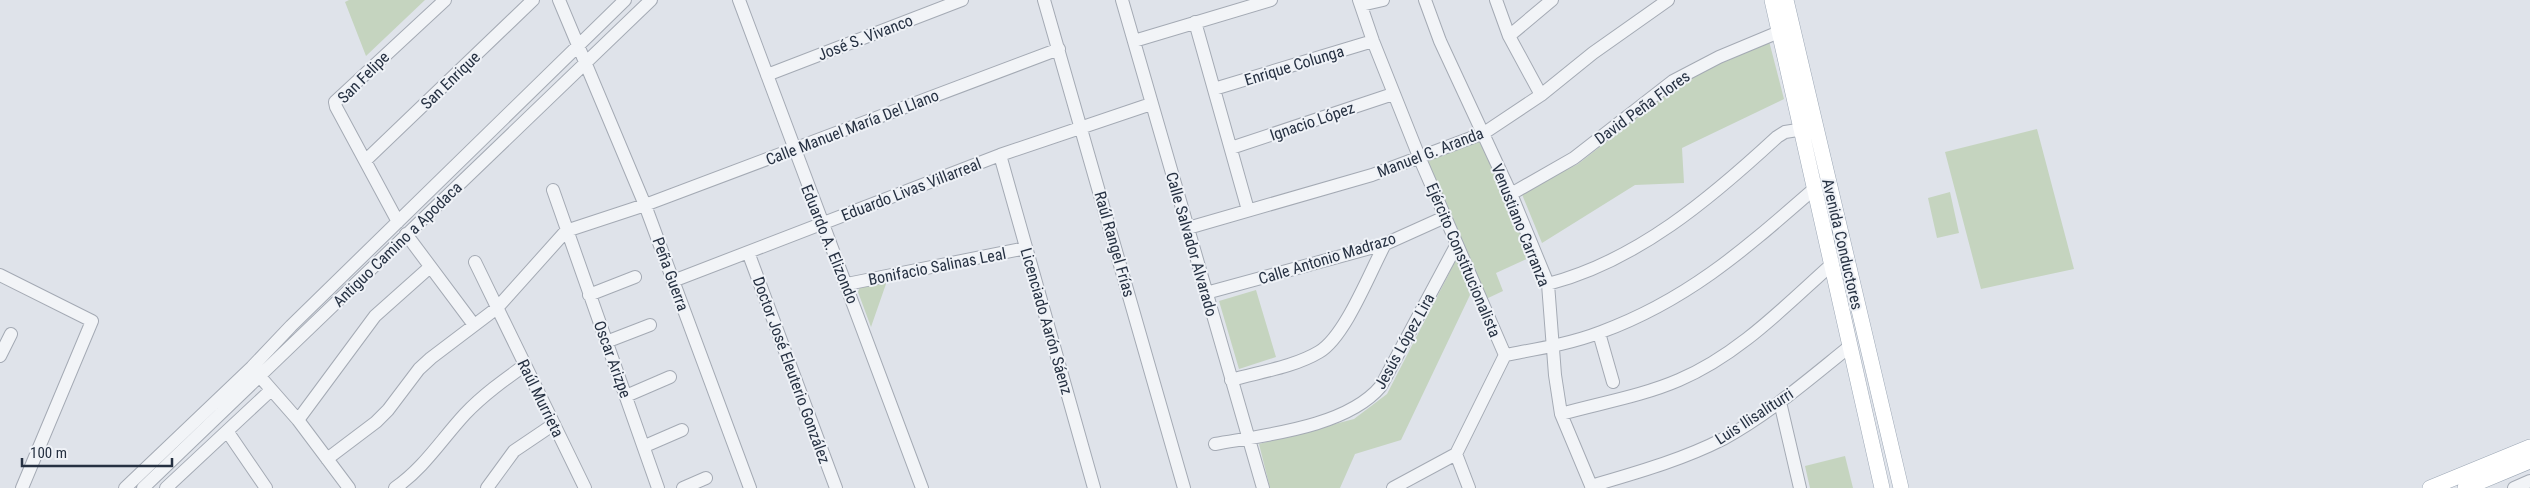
<svg xmlns="http://www.w3.org/2000/svg" width="2530" height="488" viewBox="0 0 2530 488" font-family="'Roboto Condensed',sans-serif">
<style>
.green{fill:#c5d4bf}
.lines{fill:none;stroke-linecap:round;stroke-linejoin:round}
.minor-casing{stroke:#a4aab4;stroke-width:14}
.major-casing{stroke:#9da8b6;stroke-width:16}
.minor{stroke:#f2f4f7;stroke-width:12}
.major{stroke:#fff;stroke-width:15}
.labels{text-anchor:middle;stroke-width:4;stroke-linejoin:round;paint-order:stroke}
.street-label{font-size:16px;fill:#263142;stroke:#eff2f7}
</style>
<rect width="100%" height="100%" fill="#dfe3ea"/>
<path class="green" d="M349,0H425L366,56L345,2Z
M1769,41L1784,99L1682,148L1684,183L1635,185L1542,243L1521,192L1578,164L1699,69Z
M2037,129L2074,269L1981,289L1945,152Z
M1485,139L1533,256L1496,273L1503,291L1486,299L1427,161Z
M1950,192L1959,233L1937,238L1928,198Z
M1457,258L1470,295L1401,440L1355,454L1340,488H1270L1259,444L1354,419L1387,394Z
M887,281L871,327L858,292L860,287Z
M1256,290L1276,357L1239,369L1219,301Z
M1845,456L1853,488H1810L1805,466Z"/>
<g class="lines">
<g class="minor-casing">
<path id="minor" d="M559,0L645,205L750,488
M739,0L922,488
M1044,0L1184,488
M1122,0L1263,488
M1359,0L1373,41L1420,159L1505,355L1456,454L1469,488
M1425,0L1440,41L1511,194L1548,284L1555,375L1561,414L1592,488
M1496,0L1509,36L1541,95
M1361,5L1383,0
M1195,22L1248,210
M1509,36L1552,0
M1134,41L1271,0
M767,75L962,0
M1214,89L1373,41
M1231,148L1393,94
M1000,155L1094,488
M366,160L533,0
M553,190L658,488
M1511,194L1574,158L1673,81L1719,57L1779,32
M398,222L336,107L335,102L445,0
M1188,228L1372,175L1484,133L1541,95L1593,53L1668,0
M406,234L474,325
M748,252L836,488
M475,262L585,488
M0,275L92,321L22,488
M673,281L1000,155L1151,104
M847,284L1026,248
M1548,284C1637,261 1711,198 1777,137L1785,132L1810,128
M1206,293L1385,244L1445,217
M589,295L635,277
M1599,333L1613,382
M606,342L650,325
M1505,355C1537,349 1570,344 1601,332C1688,300 1745,249 1814,189
M0,356L11,334
M255,371L298,420L349,488
M1231,380C1259,372 1294,367 1319,352C1345,337 1370,272 1385,244
M626,396L670,377
M1780,402L1800,488
M1561,414C1600,403 1642,396 1679,380C1738,355 1784,307 1831,265
M298,420L375,316L430,267
M227,431L266,488
M1215,444C1265,435 1347,427 1381,386L1457,244
M645,446L682,430
M327,459L376,422L388,410L419,369L431,358L497,308L566,231L645,205L1059,49
M1591,486C1635,473 1682,460 1723,439C1769,414 1809,379 1849,347
M125,488L252,367L291,326L625,0
M143,488L651,0
M166,488L271,390
M395,488C424,468 441,440 465,414C483,395 504,380 525,365
M487,488L514,451L554,424
M683,488L706,478
M1393,488L1456,454
M2514,488L2530,481"/>
</g>
<g class="major-casing">
<path id="major" d="M1772,0L1882,488
M1786,0L1901,488
M2430,488L2530,447
M2465,488L2530,461"/>
</g>
<use href="#minor" class="minor"/>
<use href="#major" class="major"/>
</g>
<g class="labels">
<g class="street-label">
<text transform="translate(865 37) rotate(-21)" y="6">José S. Vivanco</text>
<text transform="translate(1294 65) rotate(-17)" y="6">Enrique Colunga</text>
<text transform="translate(363 77) rotate(-45)" y="6">San Felipe</text>
<text transform="translate(450 80) rotate(-44)" y="6">San Enrique</text>
<text transform="translate(1642 107) rotate(-36)" y="6">David Peña Flores</text>
<text transform="translate(1312 121) rotate(-19)" y="6">Ignacio López</text>
<text transform="translate(852 127) rotate(-21)" y="6">Calle Manuel María Del Llano</text>
<text transform="translate(1430 152) rotate(-21)" y="6">Manuel G. Aranda</text>
<text transform="translate(911 189) rotate(-21)" y="6">Eduardo Livas Villarreal</text>
<text transform="translate(1521 225) rotate(68)" y="6">Venustiano Carranza</text>
<text transform="translate(397 244) rotate(-44)" y="6">Antiguo Camino a Apodaca</text>
<text transform="translate(830 244) rotate(68)" y="6">Eduardo A. Elizondo</text>
<text transform="translate(1115 244) rotate(74)" y="6">Raúl Rangel Frías</text>
<text transform="translate(1192 244) rotate(74)" y="6">Calle Salvador Alvarado</text>
<text transform="translate(1843 244) rotate(77)" y="6">Avenida Conductores</text>
<text transform="translate(1327 258) rotate(-17)" y="6">Calle Antonio Madrazo</text>
<text transform="translate(1464 260) rotate(67)" y="6">Ejército Constitucionalista</text>
<text transform="translate(937 266) rotate(-11)" y="6">Bonifacio Salinas Leal</text>
<text transform="translate(671 274) rotate(70)" y="6">Peña Guerra</text>
<text transform="translate(1047 321) rotate(74)" y="6">Licenciado Aarón Sáenz</text>
<text transform="translate(1404 341) rotate(-61)" y="6">Jesús López Lira</text>
<text transform="translate(613 359) rotate(70)" y="6">Oscar Arizpe</text>
<text transform="translate(792 370) rotate(70)" y="6">Doctor José Eleuterio González</text>
<text transform="translate(541 398) rotate(64)" y="6">Raúl Murrieta</text>
<text transform="translate(1754 416) rotate(-33)" y="6">Luis Ilisaliturri</text>
</g>
</g>
<path d="M22 458v8h150v-8" fill="none" stroke="#263142" stroke-width="2.5"/>
<text x="30" y="458" font-size="15" fill="#263142" stroke="#eff2f7" stroke-width="4" paint-order="stroke">100 m</text>
</svg>
